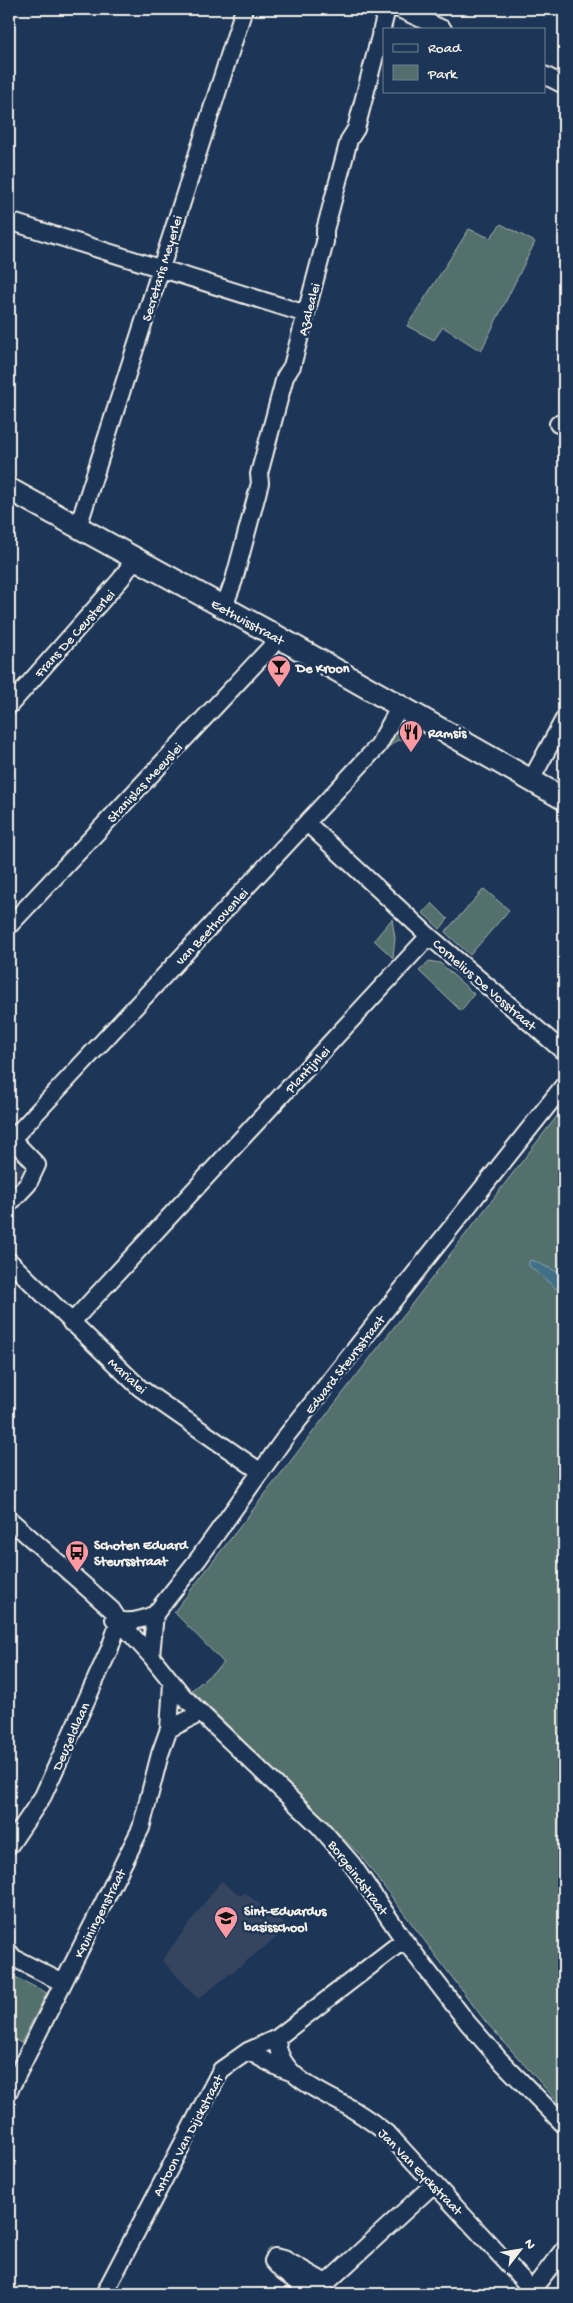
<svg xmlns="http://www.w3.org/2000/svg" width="573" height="2303" viewBox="0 0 573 2303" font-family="'Gochi Hand',sans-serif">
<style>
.built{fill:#344460}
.green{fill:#536f6d;stroke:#a4b0aa}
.water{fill:#436f88;stroke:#8aa3ae}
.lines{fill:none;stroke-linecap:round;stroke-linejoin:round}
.minor-casing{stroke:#f4f1e8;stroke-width:20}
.major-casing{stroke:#f4f1e8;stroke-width:25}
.minor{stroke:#1d3557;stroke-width:16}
.major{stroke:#1d3557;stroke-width:21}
.labels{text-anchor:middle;stroke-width:5;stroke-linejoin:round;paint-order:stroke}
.street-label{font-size:14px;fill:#f4f1e8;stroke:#1d3557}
.poi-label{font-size:14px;font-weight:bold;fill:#f4f1e8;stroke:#1d3557;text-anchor:start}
</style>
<rect width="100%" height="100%" fill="#1d3557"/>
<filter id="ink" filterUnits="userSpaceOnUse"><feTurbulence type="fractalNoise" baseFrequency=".02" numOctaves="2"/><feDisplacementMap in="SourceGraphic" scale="10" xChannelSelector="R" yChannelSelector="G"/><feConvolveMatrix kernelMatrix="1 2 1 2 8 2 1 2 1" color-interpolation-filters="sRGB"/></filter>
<g filter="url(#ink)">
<path class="built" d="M9,1155L25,1171L9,1189Z
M221,1881L241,1896L244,1892L290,1927L198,1999L162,1960Z"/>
<path class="green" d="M501,224L535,242L481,351L443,327L434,340L407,326L469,229L490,238Z
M397,720L422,733L396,741L390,746L384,743Z
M484,889L509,910L470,955L445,932Z
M432,903L448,919L440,929L423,913Z
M392,919L395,938L393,958L374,940Z
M429,961L440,963L474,994L461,1011L419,971Z
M564,1107V2109L485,2021L360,1855L192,1690L224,1663L174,1612Z
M9,1974L47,1993L21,2043L9,2036Z"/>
<path class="water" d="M532,1260L564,1275V1295L529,1266V1261Z"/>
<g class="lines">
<g class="minor-casing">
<path id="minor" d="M399,9L443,29
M544,75L564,85
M9,221L306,314
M558,424L564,426
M78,527L244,9
M224,607L234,580L260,483L259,474L285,377L292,366L325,242V230L349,140L356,129L387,9
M9,706L121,579L135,558
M531,780L564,719
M9,926L270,648L278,637
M429,936L564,1052
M9,1136L37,1165L28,1184L9,1204
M12,1139L378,746L400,706
M9,1261L140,1388L261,1472
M71,1323L429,936L307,823
M9,1519L112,1610L119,1621L151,1656L183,1696L319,1826L352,1864L404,1940L467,2022L500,2060L564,2125
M114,1619C127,1624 142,1620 155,1614
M151,1656L155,1614L199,1558L287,1435L564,1085
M169,1729L201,1713
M10,1845L43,1796L110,1648L119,1621
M9,1952L14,1958L63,1983
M277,2038C277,2077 323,2092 352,2109C365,2117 378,2126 390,2136L532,2290
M248,2051L277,2067L293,2073
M9,2091L141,1828L160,1754L169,1729L172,1683
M326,2283L284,2259L275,2257L273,2261L283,2272L313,2293L319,2290L434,2184
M104,2294L221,2070L248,2051L277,2038L404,1940
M529,2294L564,2249"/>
</g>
<g class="major-casing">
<path id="major" d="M9,489L278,637L564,799"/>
</g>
<use href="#minor" class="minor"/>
<use href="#major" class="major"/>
</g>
</g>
<defs>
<g id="bar-pin" transform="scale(1.25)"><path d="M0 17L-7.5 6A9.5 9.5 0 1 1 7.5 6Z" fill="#ff9aa2" stroke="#1d3557"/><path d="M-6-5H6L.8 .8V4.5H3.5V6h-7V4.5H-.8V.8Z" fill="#111"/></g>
<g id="restaurant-pin" transform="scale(1.25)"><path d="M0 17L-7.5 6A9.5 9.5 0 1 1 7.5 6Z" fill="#ff9aa2" stroke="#1d3557"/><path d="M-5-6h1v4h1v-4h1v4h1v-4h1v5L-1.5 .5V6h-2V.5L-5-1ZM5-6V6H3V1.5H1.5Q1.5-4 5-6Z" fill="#111"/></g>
<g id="bus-pin" transform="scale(1.25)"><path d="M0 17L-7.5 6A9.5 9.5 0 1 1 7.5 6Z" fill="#ff9aa2" stroke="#1d3557"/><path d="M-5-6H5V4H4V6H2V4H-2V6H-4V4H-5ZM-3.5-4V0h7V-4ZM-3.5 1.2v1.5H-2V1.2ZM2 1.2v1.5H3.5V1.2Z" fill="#111"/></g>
<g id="school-pin" transform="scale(1.25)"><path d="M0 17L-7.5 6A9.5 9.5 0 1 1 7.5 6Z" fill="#ff9aa2" stroke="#1d3557"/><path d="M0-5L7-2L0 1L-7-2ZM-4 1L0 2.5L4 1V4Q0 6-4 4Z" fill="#111"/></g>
</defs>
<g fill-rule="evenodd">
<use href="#bar-pin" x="279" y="667"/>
<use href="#restaurant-pin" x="411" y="732"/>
<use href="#bus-pin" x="77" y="1552"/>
<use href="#school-pin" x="226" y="1918"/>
</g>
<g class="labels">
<g class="street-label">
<text transform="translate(161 268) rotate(-73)" y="5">Secretaris Meyerlei</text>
<text transform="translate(308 309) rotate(-75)" y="5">Azalealei</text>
<text transform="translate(248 621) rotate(29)" y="5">Eethuisstraat</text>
<text transform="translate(74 633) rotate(-48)" y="5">Frans De Ceusterlei</text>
<text transform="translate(144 782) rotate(-47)" y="5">Stanislas Meeuslei</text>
<text transform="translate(211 926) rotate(-47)" y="5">van Beethovenlei</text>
<text transform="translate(485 984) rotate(41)" y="5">Cornelius De Vosstraat</text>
<text transform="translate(307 1069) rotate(-47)" y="5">Plantijnlei</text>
<text transform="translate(344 1364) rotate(-52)" y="5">Eduard Steursstraat</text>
<text transform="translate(128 1375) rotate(42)" y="5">Marialei</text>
<text transform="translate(70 1736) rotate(-66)" y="5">Deuzeldlaan</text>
<text transform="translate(359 1877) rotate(53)" y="5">Borgeindstraat</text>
<text transform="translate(99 1913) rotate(-63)" y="5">Kruiningenstraat</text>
<text transform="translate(187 2135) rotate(-62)" y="5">Antoon Van Dijckstraat</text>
<text transform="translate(421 2171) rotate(46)" y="5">Jan Van Eyckstraat</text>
</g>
<g class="poi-label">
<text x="296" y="672">De Kroon</text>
<text x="428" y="737">Ramsis</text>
<text x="94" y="1549">Schoten Eduard<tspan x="94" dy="16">Steursstraat</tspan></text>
<text x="244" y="1915">Sint-Eduardus<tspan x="244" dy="16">basisschool</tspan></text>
</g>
</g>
<rect width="573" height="2303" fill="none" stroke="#1d3557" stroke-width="30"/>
<rect x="15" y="15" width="543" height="2273" fill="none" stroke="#f4f1e8" stroke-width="2" filter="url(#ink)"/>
<rect x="383" y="28" width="162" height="65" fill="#1d3557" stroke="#738091"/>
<rect x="393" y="44" width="25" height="8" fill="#1d3557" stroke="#738091"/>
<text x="428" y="52" font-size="15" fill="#f4f1e8">Road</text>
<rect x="393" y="65" width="25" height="15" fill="#536f6d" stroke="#738091"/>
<text x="428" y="78" font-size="15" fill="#f4f1e8">Park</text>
<g transform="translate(520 2250) rotate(59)" stroke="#1d3557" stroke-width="4" paint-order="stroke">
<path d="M0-4L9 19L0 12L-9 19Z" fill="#f4f1e8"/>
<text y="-8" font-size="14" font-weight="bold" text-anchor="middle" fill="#f4f1e8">N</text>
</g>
</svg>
